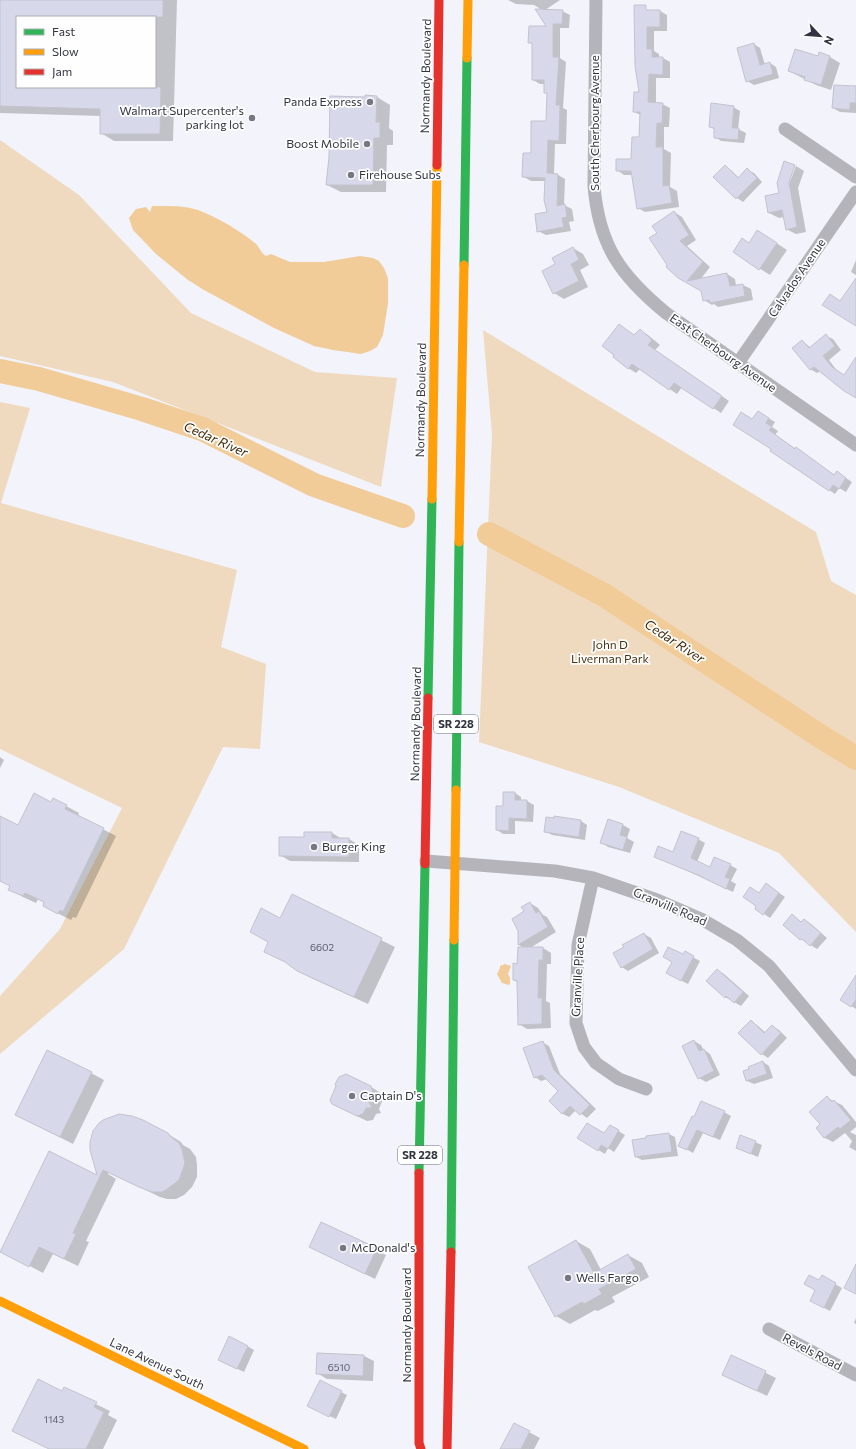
<svg xmlns="http://www.w3.org/2000/svg" width="856" height="1449" viewBox="0 0 856 1449" font-family="Commissioner,sans-serif">
<style>
.green{fill:#efdabf}
.water{fill:#f1cc99}
.shadow{fill:#0003;fill-rule:evenodd}
.lines{fill:none;stroke-linecap:round;stroke-linejoin:round}
.river{stroke:#f1cc99;stroke-width:24}
.building{fill:#d7d9eb;stroke:#c2c3cd}
.street{stroke:#b4b4ba;stroke-width:13}
.fast{stroke:#30b455;stroke-width:9}
.slow{stroke:#ff9f0a;stroke-width:9}
.jam{stroke:#e5322d;stroke-width:9}
.poi-dot{fill:#757783;stroke:#fefefe;stroke-width:1.5}
.labels{text-anchor:middle;stroke-width:3.5;stroke-linejoin:round;paint-order:stroke}
.number-label{font-size:10px;fill:#5b5d6c}
.shield{fill:#fefefe;stroke:#6f717a;stroke-width:1}
.shield-label{font-size:11px;font-weight:bold;fill:#323442}
.street-label{font-size:12px;fill:#323442;stroke:#fefefe}
.poi-label{font-size:12px;fill:#323442;stroke:#fefefe;text-anchor:start}
.park-label{font-size:12px;fill:#493312;stroke:#fefefe}
.water-label{font-size:13px;font-style:italic;fill:#412c0a;stroke:#fefefe}
</style>
<rect width="100%" height="100%" fill="#f2f3fb"/>
<path class="green" d="M0,140L79,195L191,313L315,372L397,378L381,487L113,382L0,356Z
M483,330L816,532L831,581L856,595V932L779,853L619,787L479,742L492,434Z
M0,402L30,408L1,503L237,570L221,647L266,664L260,749L223,747L124,949L0,1054V996L60,929L122,808L0,749Z"/>
<path class="water" d="M152,206C166,206 184,205 198,210C217,217 241,231 256,244C260,248 261,253 266,256L271,254L290,262H324L360,256L373,258L379,261L384,268L388,278V303L383,335L377,347L370,351L361,354L333,350L314,346L274,328L204,290L188,280L156,254L133,230L129,218L136,209L146,207L150,212Z
M505,964L511,966L508,974L510,978V984L509,985L502,983L497,974L500,968V966Z"/>
<path class="shadow" d="M0,0H177L173,141H114L101,133V116L0,113ZM17,17H155V87H17Z
M508,0H560L545,10L562,11L570,15L569,28H560V58L566,62L563,108L567,110L566,144H555L554,174L558,175L565,179L564,205L572,209L574,221L569,222L571,231L546,235L538,231L548,213L546,181H531L524,177L547,122L548,94L545,93V84H540L533,80V44L529,42L548,27L542,10L534,5L516,4Z
M635,11H660L667,15V31H654V51L659,54V58H663L670,62V78H656V103L662,104L670,108L669,127H664V149L671,153L670,187L677,191L679,207L645,212L638,208L632,175H624L617,170L632,160L640,138L641,115L634,112L640,93Z
M754,44L760,48L765,65L770,63L776,67L779,78L754,85L747,81Z
M820,54L830,57L840,63L831,90L816,85L789,71L818,58Z
M856,87V113L840,112L833,108Z
M377,97L390,105L389,128L393,131V145H387L386,192H341L327,185Z
M733,107L740,111L738,129L746,133L744,143L721,141L715,137V130L710,126Z
M725,166L731,170L739,178L747,170L754,173L762,182L743,202L737,198Z
M796,166L804,171L798,188L806,232L796,234L786,229L784,217L779,218L769,213L780,194L788,183L789,184Z
M674,212L682,217L696,240L687,246L710,267L700,280L727,274L735,279L736,286L743,285L751,289L753,300L718,307L714,304L712,305L704,300L702,291L679,277L668,265L658,233Z
M758,231L787,250L770,275L734,252L749,244Z
M573,248L583,254L589,265L580,270L588,287L564,299L554,293L556,265Z
M856,260V275L851,272Z
M619,325L635,336L640,330L648,335L660,345L655,350L729,401L721,413L682,387L677,394L640,369L636,373L628,368L603,346Z
M826,336L833,339L841,350L829,360L838,372L845,376L856,368V397L820,371L817,373L810,369L802,341L811,348Z
M765,416L775,422L772,427L778,431L775,435L835,475L843,476L852,482L846,492L839,488L835,494L829,490L773,449L753,420Z
M0,757L4,760L0,768Z
M515,793L521,797V801H527L534,805L533,822L515,821V834H503L497,830L504,807Z
M51,803L66,806L79,813L78,816L116,836L76,918L73,917L71,920L57,913L45,903L38,899L36,903L23,897L10,889L11,886L0,881V817L19,827Z
M581,821L587,825L585,840L552,835L545,831Z
M608,821L623,825L630,829L627,838L634,842L630,853L608,847L602,843Z
M332,833L342,839H349L359,845V862L290,861L280,855L305,838Z
M698,839L705,843L697,862L710,868L730,865L737,869L731,881L736,884L733,892L655,856L674,853Z
M772,888L785,897L770,918L764,914L758,906L759,894Z
M292,896L395,947L368,1004L311,978L291,965L265,952Z
M530,903L538,908L543,915L547,917L556,932L530,948H543L551,953V964H547L546,1001L550,1003L551,1028L527,1029L519,1024L518,982L514,980L518,965L524,948L519,945L520,930Z
M792,916L803,923L805,920L811,924L827,938L817,949L801,939Z
M644,934L651,938L659,953L628,971L622,967Z
M685,953L700,961L688,984L674,977Z
M717,970L724,974L749,996L741,1006L725,997Z
M856,977V1009L841,999Z
M751,1022L757,1025L766,1033L772,1026L779,1030L787,1038L768,1058L762,1054Z
M694,1041L701,1045L703,1049L710,1054L720,1075L706,1082L699,1078Z
M542,1042L549,1046L560,1074L596,1109L587,1118L576,1110L569,1117L563,1114L550,1101L560,1091L547,1079L541,1081L535,1077Z
M763,1062L769,1066L773,1078L754,1084L747,1081L744,1071Z
M91,1073L104,1080L73,1144L16,1115Z
M371,1087L381,1093L383,1099L379,1109L381,1113L376,1114L373,1120L367,1121L332,1104Z
M827,1098L842,1105L856,1122V1127L850,1132L856,1135V1151L849,1147L852,1141L845,1133L833,1142L825,1138L817,1128L821,1125Z
M724,1112L731,1116L720,1140L703,1133L693,1153L686,1149L692,1118Z
M610,1126L625,1135L614,1152L608,1148L605,1154L579,1138L605,1134Z
M168,1134L181,1142L183,1145L190,1149L196,1157L197,1165V1177L192,1187L184,1195L176,1199H167L160,1197L108,1172V1174L116,1179L86,1241L89,1242L78,1266L53,1254L43,1273L13,1257L99,1177L91,1150Z
M669,1134L675,1137L678,1156L642,1160L636,1157Z
M741,1136L762,1145L758,1157L737,1148Z
M322,1223L386,1255L375,1279L320,1252Z
M576,1241L590,1249L601,1270L628,1255L642,1263L649,1277L612,1297L615,1302L598,1311L595,1310L570,1324L556,1316Z
M822,1277L842,1288L830,1311L811,1301Z
M856,1318V1324L854,1323Z
M247,1346L254,1350L244,1372L219,1360Z
M364,1356L374,1361L373,1381L327,1379L317,1373Z
M732,1356L776,1378L767,1396L723,1375Z
M65,1389L110,1411L108,1415L117,1420L103,1449H49L27,1438Z
M341,1392L347,1395L336,1419L314,1409Z
M514,1424L540,1438L534,1449H502Z"/>
<g class="lines">
<path class="river" d="M0,371L39,379L142,409L202,429L314,485L403,516
M489,534L604,595L823,738L856,758"/>
</g>
<path class="building" d="M0,0H163V17H17V87H161L160,134H100V109L0,106Z
M634,5H646V10H660V27H647V49H652V57H663V75L649,74L648,102L663,103L662,123H657L656,147H663V186L669,185L672,203L637,209L631,171H616V159H631L632,137H639L640,112H633L634,92H639L635,66Z
M535,9L563,10L562,24H553V57H559L556,105H560L559,141L548,140L547,173L558,174L557,206L565,204L567,217L562,218L564,227L537,232L535,214L547,212L544,200L545,178L522,177L523,153H531V121H546L547,93H544V80H532V43H528L529,26H546Z
M754,43L760,65L770,62L773,74L746,82L737,48Z
M795,49L818,56L819,52L830,56L821,85L804,80L805,77L788,71Z
M834,85L856,86V103H850V110L832,108Z
M365,95L377,96L376,122H380V138H374L373,185H326L329,157L330,96L365,97Z
M711,103L734,106L732,128H739L738,140L714,138V128L709,127Z
M784,161L795,165L789,182L797,227L786,230L782,210L768,213L765,196L779,193L777,183Z
M725,165L738,178L747,168L757,178L736,199L713,177Z
M674,211L689,235L680,241L703,262L687,281L727,273L730,286L743,284L745,296L710,303L709,300L703,301L701,291L678,278L666,267L667,265L649,238L657,233L652,226Z
M757,230L777,243L759,270L733,252L742,238L749,243Z
M573,247L579,260L571,264L579,281L553,294L542,271L555,264L552,258Z
M856,278V326L822,305L830,294L840,301Z
M619,324L634,335L640,329L652,340L648,345L722,396L713,409L674,383L669,390L632,364L628,369L613,357L614,355L602,346Z
M826,334L835,346L823,356L832,367L844,375L856,357V398L844,391L814,367L810,370L792,348L802,340L809,348Z
M758,411L769,418L766,423L772,427L769,430L795,449L796,447L834,475L837,471L846,478L839,489L833,485L829,491L770,451L771,449L733,425L741,412L752,419Z
M503,792H515V800H527V819L509,818V831L496,830V806H503Z
M34,793L51,802L53,798L67,805L65,809L104,828L63,912L60,910L58,914L43,906L44,902L25,893L23,896L8,890L10,886L0,881V816L18,825Z
M554,816L581,820L579,837L544,832L546,817L554,818Z
M608,819L623,824L620,835L627,837L623,850L600,843Z
M681,831L699,838L691,858L710,867L714,857L731,864L725,877L730,879L726,889L698,875L654,857L658,846L673,852Z
M304,832H332V838H349V857L279,856V837H304Z
M766,883L779,893L763,915L755,909L756,906L743,897L750,887L759,893Z
M292,894L382,938L354,997L297,971L285,962L264,952L268,942L250,932L261,908L280,918Z
M530,902L536,913L539,911L548,927L518,945V931L512,919L524,911L521,907Z
M792,914L801,922L804,919L821,933L810,946L802,939L800,940L783,925Z
M644,933L653,949L621,968L613,953L624,947L622,945Z
M518,947H543V960H539L538,998H542V1024L518,1025L517,981L513,980V963L517,964Z
M668,947L683,954L685,951L694,956L681,981L666,973L672,962L663,957Z
M717,969L743,992L734,1003L726,996L725,998L706,981Z
M856,975V999L851,1007L840,1000Z
M751,1020L764,1033L772,1025L781,1033L761,1055L738,1033Z
M694,1040L699,1051L704,1049L714,1071L698,1079L682,1046Z
M543,1041L554,1070L590,1105L580,1115L570,1106L562,1114L549,1101L558,1091L542,1075L534,1078L523,1048Z
M47,1050L92,1072L60,1137L15,1115Z
M763,1061L767,1074L746,1081L743,1071L749,1069L748,1067Z
M346,1074L371,1086L373,1093L369,1102L372,1108H366L363,1114L357,1116L332,1104L330,1100L336,1086L335,1084L339,1077Z
M827,1096L832,1102L834,1100L851,1120L840,1129L838,1127L824,1138L816,1128L820,1124L809,1112Z
M701,1101L725,1111L713,1137L697,1130L687,1150L678,1146L692,1116L694,1117Z
M119,1114L132,1116L143,1120L168,1133L170,1136L179,1143L182,1149L185,1163L179,1180L166,1190L162,1192H152L139,1187L103,1170L73,1233L76,1234L64,1259L39,1247L29,1267L0,1252L49,1151L97,1175L90,1150V1142L93,1131L99,1123L103,1120Z
M587,1123L604,1133L610,1125L619,1130L608,1149L601,1145L598,1151L577,1138Z
M669,1133L672,1152L635,1157L632,1140L646,1138V1136Z
M740,1135L756,1141L751,1154L736,1148Z
M321,1222L377,1248L365,1274L309,1247Z
M576,1240L594,1273L628,1254L636,1269L599,1289L602,1294L584,1304L582,1302L555,1317L528,1267Z
M856,1264V1294L844,1288Z
M809,1275L819,1280L822,1275L836,1283L824,1308L810,1301L815,1290L804,1284Z
M229,1336L248,1346L237,1369L218,1360Z
M317,1353L364,1355L363,1376L316,1374Z
M731,1355L766,1371L757,1391L722,1375Z
M38,1379L62,1391L64,1387L97,1402L94,1407L104,1412L86,1449H49L12,1431Z
M320,1380L342,1391L329,1417L307,1406Z
M514,1423L530,1431L521,1449H500Z"/>
<g class="lines">
<path class="street" d="M596,0L594,186C599,246 621,276 666,313L856,445
M785,129L856,177
M738,363L856,192
M426,861L555,871L593,878L657,900L703,920L737,940L769,966L856,1070
M593,878L578,945L576,1023L584,1047L596,1063L619,1079L646,1089
M769,1329L856,1375"/>
<path class="fast" d="M464,265L467,58
M428,698L432,499
M456,790L459,542
M419,1173L425,864
M451,1252L454,940"/>
<path class="slow" d="M467,58L468,0
M432,499L437,165
M459,542L464,265
M454,940L456,790
M0,1301L304,1449"/>
<path class="jam" d="M437,165L439,0
M425,864L428,698
M419,1173V1443L421,1449
M447,1449L451,1252"/>
</g>
<g class="poi-dot">
<circle cx="370" cy="102" r="4"/>
<circle cx="252" cy="118" r="4"/>
<circle cx="367" cy="144" r="4"/>
<circle cx="351" cy="175" r="4"/>
<circle cx="314" cy="847" r="4"/>
<circle cx="352" cy="1096" r="4"/>
<circle cx="343" cy="1248" r="4"/>
<circle cx="568" cy="1278" r="4"/>
</g>
<g class="labels">
<g class="number-label">
<text x="322" y="951">6602</text>
<text x="339" y="1371">6510</text>
<text x="54" y="1423">1143</text>
</g>
<g class="shield">
<rect x="434" y="715" width="44" height="18" rx="3"/>
<rect x="398" y="1146" width="44" height="18" rx="3"/>
</g>
<g class="shield-label">
<text x="456" y="728">SR 228</text>
<text x="420" y="1159">SR 228</text>
</g>
<g class="street-label">
<text transform="translate(426 76) rotate(-89)" y="4">Normandy Boulevard</text>
<text transform="translate(595 123) rotate(-90)" y="4">South Cherbourg Avenue</text>
<text transform="translate(797 278) rotate(-56)" y="4">Calvados Avenue</text>
<text transform="translate(723 353) rotate(35)" y="4">East Cherbourg Avenue</text>
<text transform="translate(421 400) rotate(-89)" y="4">Normandy Boulevard</text>
<text transform="translate(416 724) rotate(-89)" y="4">Normandy Boulevard</text>
<text transform="translate(670 907) rotate(23)" y="4">Granville Road</text>
<text transform="translate(578 977) rotate(-87)" y="4">Granville Place</text>
<text transform="translate(407 1325) rotate(-90)" y="4">Normandy Boulevard</text>
<text transform="translate(812 1352) rotate(28)" y="4">Revels Road</text>
<text transform="translate(157 1364) rotate(26)" y="4">Lane Avenue South</text>
</g>
<g class="poi-label">
<text x="362" y="106" text-anchor="end">Panda Express</text>
<text x="244" y="115" text-anchor="end">Walmart Supercenter's<tspan x="244" dy="14">parking lot</tspan></text>
<text x="359" y="148" text-anchor="end">Boost Mobile</text>
<text x="359" y="179">Firehouse Subs</text>
<text x="322" y="851">Burger King</text>
<text x="360" y="1100">Captain D's</text>
<text x="351" y="1252">McDonald's</text>
<text x="576" y="1282">Wells Fargo</text>
</g>
<g class="park-label">
<text x="610" y="649">John D<tspan x="610" dy="14">Liverman Park</tspan></text>
</g>
<g class="water-label">
<text transform="translate(216 439) rotate(24)" y="5">Cedar River</text>
<text transform="translate(675 641) rotate(33)" y="5">Cedar River</text>
</g>
</g>
<rect x="16" y="16" width="140" height="72" fill="#fefefe" stroke="#acadb3"/>
<rect x="24" y="29" width="20" height="6" fill="#30b455" stroke="#acadb3"/>
<text x="52" y="36" font-size="12" fill="#323442">Fast</text>
<rect x="24" y="49" width="20" height="6" fill="#ff9f0a" stroke="#acadb3"/>
<text x="52" y="56" font-size="12" fill="#323442">Slow</text>
<rect x="24" y="69" width="20" height="6" fill="#e5322d" stroke="#acadb3"/>
<text x="52" y="76" font-size="12" fill="#323442">Jam</text>
<g transform="translate(820 36) rotate(116)" stroke="#fefefe" stroke-width="3" paint-order="stroke">
<path d="M0-3L7 15L0 10L-7 15Z" fill="#323442"/>
<text y="-6" font-size="11" font-weight="bold" text-anchor="middle" fill="#323442">N</text>
</g>
</svg>
